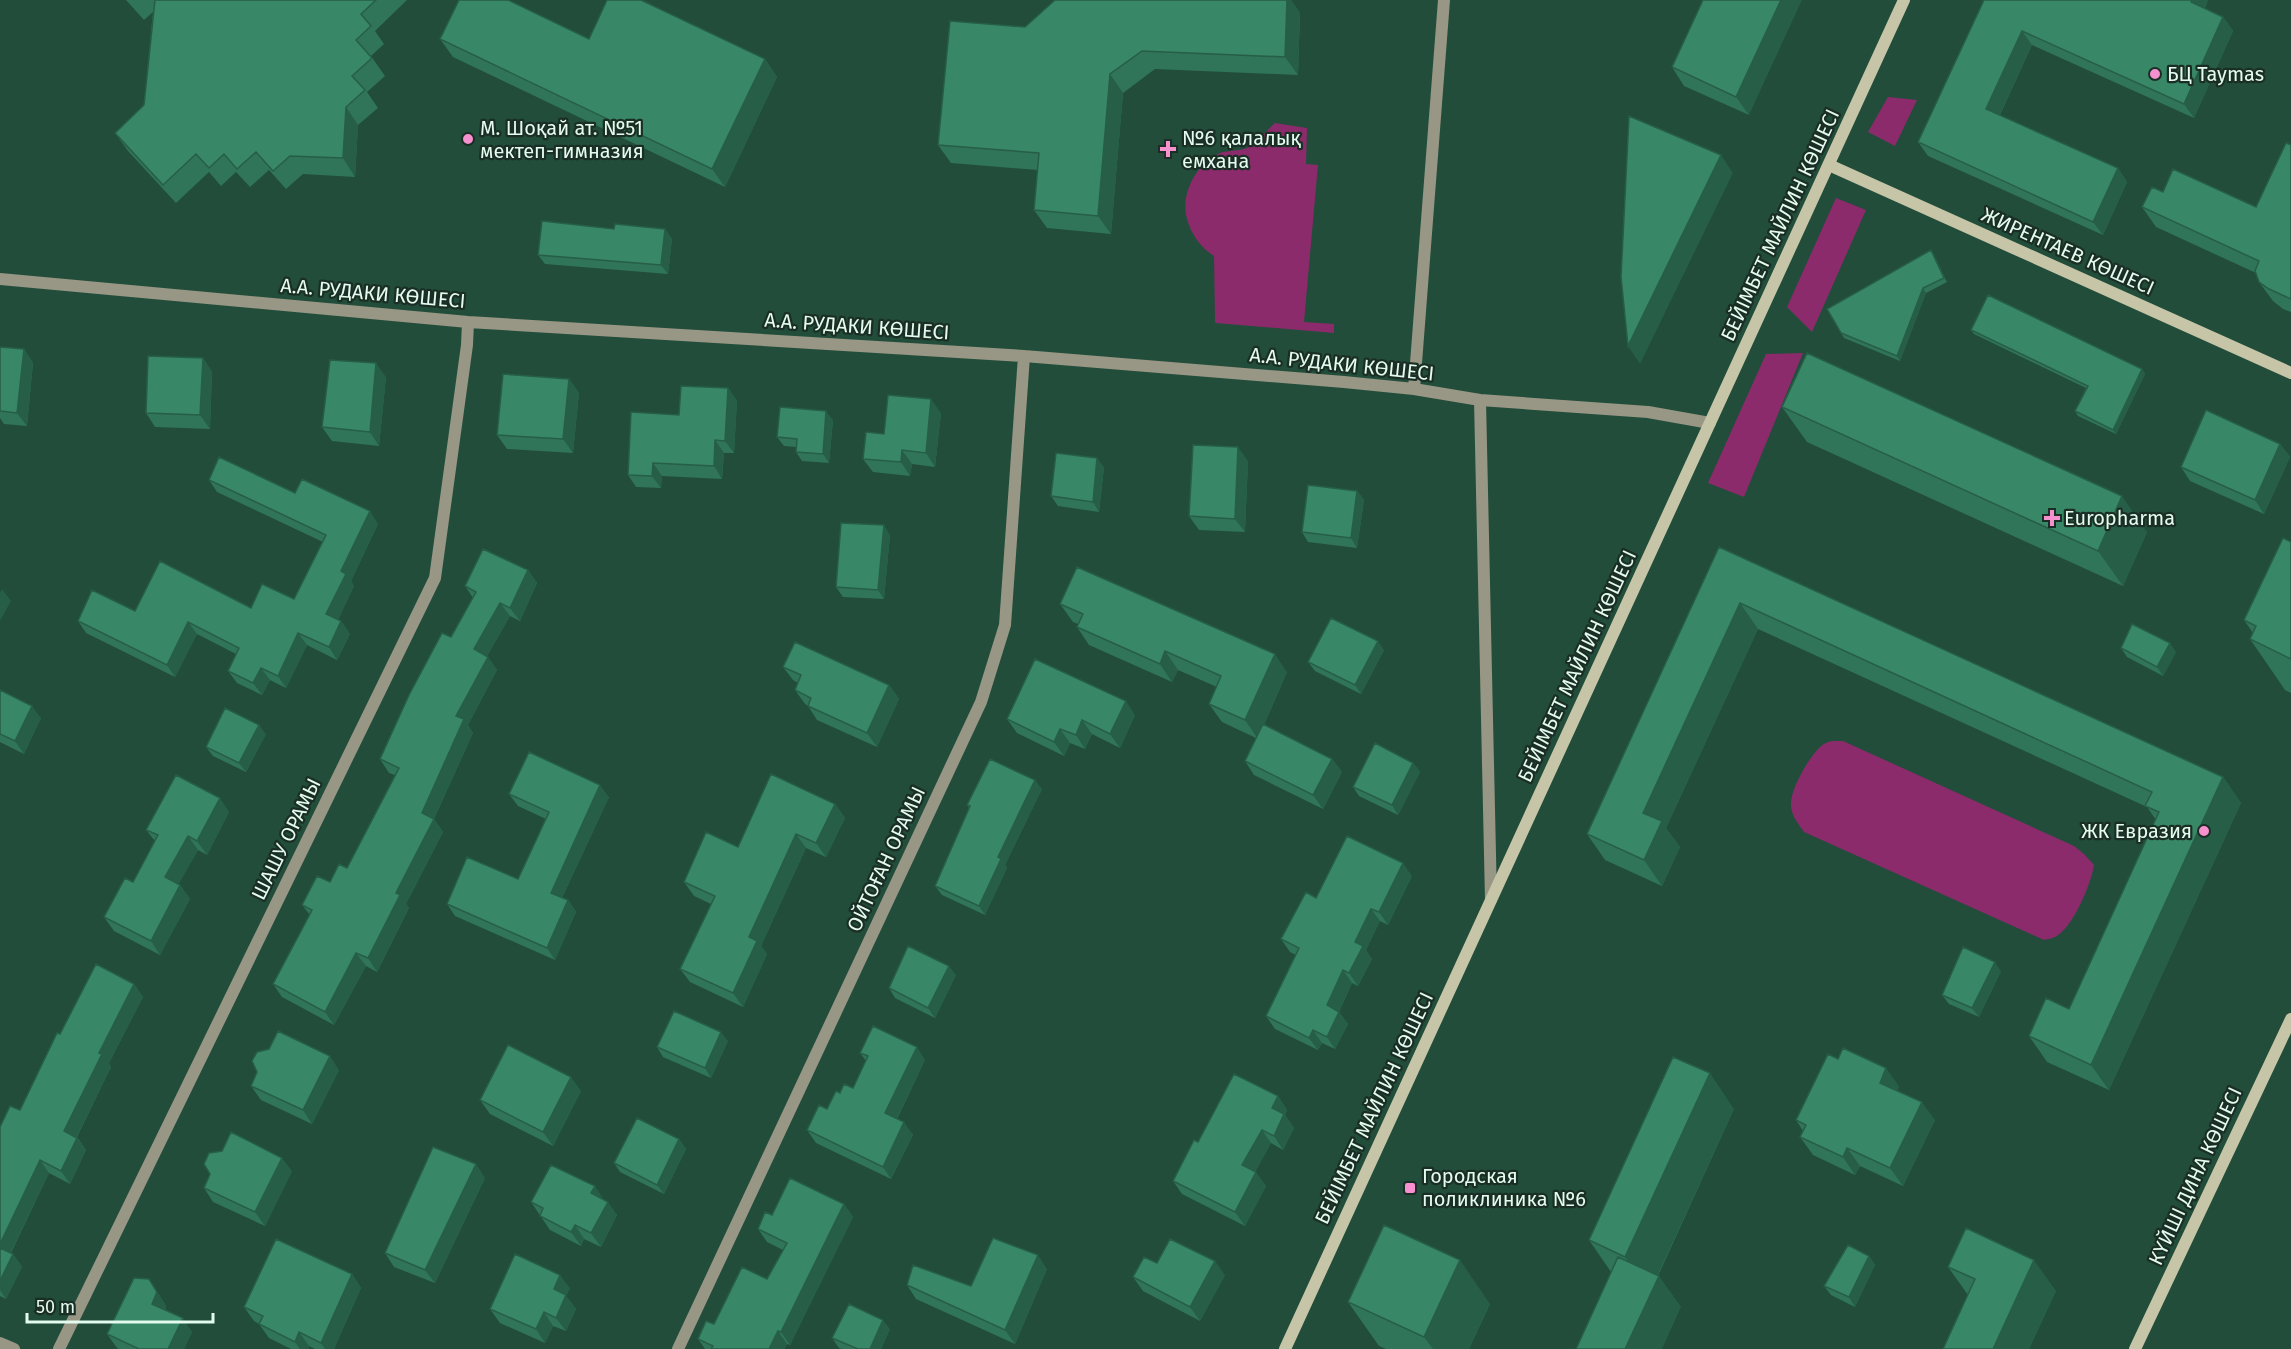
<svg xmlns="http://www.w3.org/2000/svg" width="2291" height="1349" viewBox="0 0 2291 1349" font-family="'Fira Sans',sans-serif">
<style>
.green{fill:#8b2b6b}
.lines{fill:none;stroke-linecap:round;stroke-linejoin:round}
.street{stroke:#989684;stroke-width:12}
.secondary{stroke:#c7c5a7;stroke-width:12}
.wall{fill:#307459}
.shaded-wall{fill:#275e48}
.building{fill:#388767;stroke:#275e48;stroke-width:1.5}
.poi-dot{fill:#f690cf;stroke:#1b2e25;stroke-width:2}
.labels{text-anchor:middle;stroke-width:4.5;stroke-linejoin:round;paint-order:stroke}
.poi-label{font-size:20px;fill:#e4fcef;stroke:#1b2e25;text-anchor:start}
.street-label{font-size:20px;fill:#e4fcef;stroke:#1b2e25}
</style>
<rect width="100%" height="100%" fill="#214d3a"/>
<path class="green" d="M1888,97L1917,100L1895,146L1868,132Z
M1275,123L1307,128L1306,164L1318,165L1304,322L1334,324V333L1215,323L1214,256C1201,248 1191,234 1187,219C1180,194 1196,164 1220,153C1228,150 1240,151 1247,148C1257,143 1267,130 1275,123Z
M1836,198L1866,210L1812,332L1787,307Z
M1803,353L1744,497L1708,483L1766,354Z
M1843,741L2074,846L2084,854L2094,865C2091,884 2074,925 2057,936C2054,938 2048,939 2044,940L1804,832C1798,823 1792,817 1791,806C1789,791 1811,752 1824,744C1830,740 1836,741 1843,741Z"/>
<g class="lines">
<path class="street" d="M0,279L468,322L1024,356L1344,382L1414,389L1480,400L1648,412L1710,423
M1414,389L1444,0
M1480,400L1491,900
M0,1343L14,1349
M59,1349L435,578L467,345L468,322
M678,1349L981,702L1005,625L1024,356"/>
<path class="secondary" d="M1829,165L2291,373
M1285,1349L1904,0
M2135,1349L2291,1019"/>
</g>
<path class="wall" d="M126,0H407L375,31L384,44L371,56L385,76L367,92L378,108L358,125L355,177L303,174L286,189L269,170L250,187L236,172L221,186L209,172L176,203L128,151L115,133L144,105L153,12L144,20Z
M1287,0H1291L1300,13L1298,75L1155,69L1123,93L1111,234L1047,228L1034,210L1038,170L951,163L938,145L1025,27Z
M1703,0L1749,115L1684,86L1672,67Z
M1984,0H2208L2205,8L2223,17L2233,31L2194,118L2032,45L2000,115L2118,168L2127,182L2103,235L1928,156L1918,142Z
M440,39H589L765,59L777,77L725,187L453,57Z
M2291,145V312L2283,309L2273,301L2259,282L2256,273L2156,227L2142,207L2163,192L2256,207Z
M614,229H665L672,239L668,274L545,264L538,255Z
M1931,250L1934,255L1947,282L1926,293L1900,361L1844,338L1841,333Z
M1971,330L2142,369L2145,374L2116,434L2078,416L2075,411L2086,388L1974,334Z
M0,347L24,349L33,363L27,426L4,424L0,418Z
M203,358L212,372L210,429L155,427L146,413Z
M386,377L379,446L332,441L322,427Z
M569,379L579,393L573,453L507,449L497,435Z
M728,388L737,401L734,453H724L722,479L662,476L661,488L636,487L628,475Z
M1782,407L2147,532L2123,586L1807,442Z
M941,413L935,467L912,464L910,476L873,472L863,459L884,434Z
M833,420L829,463L802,461L796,452V447L784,446L777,437Z
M2280,444L2290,457L2264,514L2190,481L2181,467Z
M1248,461L1245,532L1199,530L1189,516Z
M1104,467L1099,512L1058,506L1051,496Z
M209,480L295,493L378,524L351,581L354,586L338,620L341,621L350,634L337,660L307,645L286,688L270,680L262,695L237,683L228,671L236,654L197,634L175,677L86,633L78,621L135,611L251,608L294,599L323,542L217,492Z
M1357,491L1364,500L1357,548L1308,542L1302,532Z
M890,535L884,599L843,597L836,587Z
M2291,542V693L2285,690L2250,639L2253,633L2244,620Z
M1719,547L2223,777L2241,803L2109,1090L2047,1062L2029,1036L2069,1009L2156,820L2147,807L1758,629L1666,828L1680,847L1662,886L1605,860L1587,834Z
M528,570L537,583L520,621L510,616L487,656L497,670L468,725L473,733L434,819L443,832L406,904L409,908L377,972L366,966L334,1025L282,997L273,984L310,915L302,905L347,868L395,775L389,773L380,759L473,598L465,586Z
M1060,604L1287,672L1264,725L1332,759L1342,772L1323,809L1254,775L1245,761L1256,738L1222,722L1209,704L1217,687L1178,670L1172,682L1089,645L1077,627L1078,624L1073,622Z
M2121,648L2176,652L2163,676L2127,657Z
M1384,650L1361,694L1315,671L1308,662Z
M783,667L889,685L899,699L877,747L817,720L808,706L805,704L795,690L798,683L793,680Z
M0,690L41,718L24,754L0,742Z
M1135,715L1120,748L1092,734L1085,749L1070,743L1064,756L1017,733L1007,719Z
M266,734L246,772L213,756L206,747Z
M1413,763L1420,772L1398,815L1359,796L1353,787Z
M1042,789L1005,865L1007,868L985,915L942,895L935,886L969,808L967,805Z
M509,794L609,797L562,898L568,900L576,912L555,960L455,916L447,904L518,879L546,819L518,806Z
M835,804L845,818L826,857L806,848L761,946L767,954L743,1007L690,982L680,969L711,904L694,896L684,882L738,847Z
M229,812L207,855L198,850L178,884L180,885L190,899L160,955L114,931L104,917L133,882L155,841L146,830Z
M1412,876L1388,925L1380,921L1366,950L1372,959L1358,986L1352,983L1339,1012L1348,1024L1335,1049L1322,1043L1318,1050L1275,1029L1266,1016L1296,955L1290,952L1281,939L1316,898Z
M2001,971L1979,1017L1949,1004L1942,995Z
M956,975L935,1018L895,998L889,988Z
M134,984L143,997L109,1063L111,1067L77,1137L86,1150L70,1184L49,1173L11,1253L13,1254L22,1267L6,1299L0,1296V1127L20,1110L60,1034Z
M728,1041L711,1078L663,1057L657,1047Z
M269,1049L339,1070L312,1124L261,1100L251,1086Z
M860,1053L925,1060L897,1119L913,1135L891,1179L816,1143L807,1130L827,1109L840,1093L853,1088L866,1061Z
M1899,1086L1897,1091L1935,1120L1903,1186L1860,1166L1855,1175L1813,1155L1800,1137L1803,1131L1796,1120Z
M581,1091L553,1146L490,1114L480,1100Z
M1278,1096L1287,1110L1285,1115L1294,1128L1283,1150L1271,1143L1255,1172L1266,1186L1245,1226L1182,1194L1173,1181L1198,1142Z
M1734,1109L1658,1276L1681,1307L1611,1272L1589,1240Z
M679,1139L686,1149L664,1194L620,1172L614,1163Z
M292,1171L265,1226L213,1202L204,1188Z
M485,1178L435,1283L394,1267L385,1253Z
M604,1200L617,1215L601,1247L584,1239L581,1246L550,1230L531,1202Z
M844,1204L853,1217L790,1345L787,1344L784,1349H705L698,1339L767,1279L783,1250L767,1242L758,1229L772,1215Z
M1869,1256L1875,1265L1855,1307L1831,1295L1824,1286Z
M1157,1263L1225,1275L1200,1321L1143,1291L1133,1277Z
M1948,1267L2056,1291L2029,1349H1943L1968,1295Z
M1047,1269L1015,1344L916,1299L907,1285L971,1286Z
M352,1274L361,1288L334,1349H315L309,1346L308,1349H291L269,1338L259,1324L254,1321L244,1307Z
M570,1288L566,1296L576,1309L566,1331L553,1326L545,1343L500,1323L490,1309Z
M158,1293L166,1306L165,1310L192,1332L184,1349H119L117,1348L107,1334Z
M1348,1302L1490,1304L1469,1349H1386L1379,1346Z
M890,1329L881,1349H842L839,1348L832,1338Z"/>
<path class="shaded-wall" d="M1287,0H1291L1300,13L1298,75L1285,57Z
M1781,0H1802L1749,115L1736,97Z
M2192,0H2208L2201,16L2191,2Z
M2223,17L2233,31L2194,118L2184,104Z
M2022,31L2032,45L1996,123L1986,109Z
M765,59L777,77L725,187L712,169Z
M1110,74L1123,93L1111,234L1098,216Z
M346,107L358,125L355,177L343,158Z
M1721,155L1733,173L1640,364L1628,346Z
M2118,168L2127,182L2103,235L2093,222Z
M665,229L672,239L668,274L661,265Z
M1931,250L1934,255L1947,282L1944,278Z
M1923,288L1926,293L1900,361L1897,356Z
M24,349L33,363L27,426L17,413Z
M203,358L212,372L210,429L200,415Z
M376,363L386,377L379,446L370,432Z
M2142,369L2145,374L2116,434L2113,430Z
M569,379L579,393L573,453L563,439Z
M728,388L737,401L734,453L725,441Z
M931,399L941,413L935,467L926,453Z
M826,411L833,420L829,463L823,454Z
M715,440L724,453L722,479L714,466Z
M2280,444L2290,457L2264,514L2255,500Z
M1238,447L1248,461L1245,532L1235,519Z
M902,450L912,464L910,476L901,462Z
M1097,458L1104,467L1099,512L1093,502Z
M653,463L662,476L661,488L652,476Z
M1357,491L1364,500L1357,548L1351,538Z
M2122,496L2147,532L2123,586L2098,551Z
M370,511L378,524L351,581L354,586L335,627L326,614L341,571Z
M884,525L890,535L884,599L878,590Z
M528,570L537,583L520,621L510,608Z
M2,589L11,601L0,621V593Z
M500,603L510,616L484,662L474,649Z
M1740,603L1758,629L1666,828L1680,847L1662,886L1644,860L1643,813Z
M341,621L350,634L337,660L329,647Z
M188,622L197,634L175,677L167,665Z
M298,633L307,645L286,688L278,676Z
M1378,641L1384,650L1361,694L1355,685Z
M2170,643L2176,652L2163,676L2157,667Z
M1165,651L1178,670L1172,682L1160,664Z
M1275,654L1287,672L1258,739L1245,720Z
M488,657L497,670L468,725L473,733L434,819L443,832L406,904L409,908L377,972L368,958L396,893L422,813L456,716Z
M261,668L270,680L262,695L253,683Z
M889,685L899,699L877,747L867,733Z
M1126,701L1135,715L1120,748L1110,734Z
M32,706L41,718L24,754L15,741Z
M1082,720L1092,734L1085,749L1076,735Z
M259,725L266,734L246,772L239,763Z
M1060,729L1070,743L1064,756L1054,742Z
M1332,759L1342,772L1323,809L1313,795Z
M1413,763L1420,772L1398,815L1392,805Z
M2223,777L2241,803L2109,1090L2091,1065Z
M1035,780L1042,789L1005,865L1007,868L985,915L979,906L998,857Z
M600,785L609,797L559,904L551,893Z
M220,798L229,812L207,855L197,841Z
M835,804L845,818L826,857L816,843Z
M796,834L806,848L761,946L767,954L743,1007L733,993L749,937Z
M188,836L198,850L175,891L165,877Z
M1403,863L1412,876L1388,925L1379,912Z
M180,885L190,899L160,955L151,941Z
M568,900L576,912L555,960L547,948Z
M1371,909L1380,921L1366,950L1372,959L1358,986L1349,973L1355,942Z
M356,953L366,966L334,1025L325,1012Z
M1995,962L2001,971L1979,1017L1972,1008Z
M949,966L956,975L935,1018L928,1008Z
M1343,970L1352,983L1336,1018L1327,1005Z
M134,984L143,997L109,1063L111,1067L73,1144L64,1131L99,1053Z
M1339,1012L1348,1024L1335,1049L1327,1037Z
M1313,1030L1322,1043L1318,1050L1309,1038Z
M721,1032L728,1041L711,1078L705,1068Z
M917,1047L925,1060L893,1126L885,1113Z
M330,1056L339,1070L312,1124L303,1110Z
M1886,1068L1899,1086L1893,1101L1880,1083Z
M1710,1073L1734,1109L1650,1292L1625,1257Z
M571,1077L581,1091L553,1146L543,1132Z
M1278,1096L1287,1110L1285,1115L1294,1128L1283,1150L1274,1136L1272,1108Z
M1922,1102L1935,1120L1903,1186L1890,1168Z
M904,1122L913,1135L891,1179L883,1167Z
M1262,1130L1271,1143L1251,1179L1242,1165Z
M77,1138L86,1150L70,1184L61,1171Z
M679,1139L686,1149L664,1194L657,1185Z
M1847,1148L1860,1166L1855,1175L1843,1157Z
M282,1158L292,1171L265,1226L255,1212Z
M40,1160L49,1173L7,1260L0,1250V1244Z
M476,1164L485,1178L435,1283L425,1270Z
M1256,1172L1266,1186L1245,1226L1235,1212Z
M595,1186L604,1200L591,1193Z
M608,1202L617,1215L601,1247L591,1233Z
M844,1204L853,1217L790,1345L781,1332Z
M575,1225L584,1239L581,1246L571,1232Z
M13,1254L22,1267L6,1299L0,1290V1281Z
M1038,1255L1047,1269L1015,1344L1005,1330Z
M1869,1256L1875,1265L1855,1307L1849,1297Z
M1460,1260L1490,1304L1469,1349H1433L1424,1337Z
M2034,1260L2056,1291L2029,1349H1993Z
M1215,1261L1225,1275L1200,1321L1190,1307Z
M352,1274L361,1288L334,1349H325L321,1343Z
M560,1275L570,1288L566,1296L576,1309L566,1331L556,1318L554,1289Z
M1659,1276L1681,1307L1662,1349H1625Z
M149,1279L166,1306L161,1318L152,1304Z
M544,1312L553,1326L545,1343L536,1329Z
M183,1318L192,1332L184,1349H168Z
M883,1320L890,1329L881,1349H870Z
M778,1331L787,1344L784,1349H769Z
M299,1332L309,1346L308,1349H300L295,1342Z"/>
<path class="building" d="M155,0H376L361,14L371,26L356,40L372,58L352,76L365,90L346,107L343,158L290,156L273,171L256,152L237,169L224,154L209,168L196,154L163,185L115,133L144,105Z
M459,0H508L589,39L607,0H641L765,59L712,169L440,39Z
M1055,0H1287L1285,57L1142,51L1110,74L1098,216L1034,210L1039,153L938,145L950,21L1025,27Z
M1703,0H1781L1736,97L1672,67Z
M1984,0H2192L2191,2L2223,17L2184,104L2022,31L1986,109L2118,168L2093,222L1918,142Z
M1629,116L1721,155L1628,346L1621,277Z
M2286,143L2291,145V299L2269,289L2259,282L2255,271L2259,261L2142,207L2152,187L2163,192L2173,169L2256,207Z
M542,221L614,229L615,224L665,229L661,265L538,255Z
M1931,250L1944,278L1923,288L1897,356L1841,333L1827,309Z
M1988,295L2142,369L2113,430L2075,411L2088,386L1971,330Z
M0,347L24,349L17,413L0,411Z
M1807,353L2122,496L2098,551L1782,407Z
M148,356L203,358L200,415L146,413Z
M330,360L376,363L370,432L322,427Z
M503,374L569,379L563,439L497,435Z
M681,386L728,388L725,441L715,440L714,466L653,463L652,476L628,475L631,412L679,415Z
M888,395L931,399L926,453L902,450L901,462L863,459L866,432L884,434Z
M780,407L826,411L823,454L796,452L797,439L777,437Z
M2206,410L2280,444L2255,500L2181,467Z
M1193,445L1238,447L1235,519L1189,516Z
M1056,453L1097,458L1093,502L1051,496Z
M219,457L295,493L302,479L370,511L341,571L346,574L326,614L341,621L329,647L298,633L278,676L261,668L253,683L228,671L239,648L188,622L167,665L78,621L92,590L135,611L160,561L251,608L262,584L294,599L326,535L209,480Z
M1308,485L1357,491L1351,538L1302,532Z
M841,523L884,525L878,590L836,587Z
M2283,538L2291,542V659L2250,639L2256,626L2244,620Z
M1719,547L2223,777L2091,1065L2029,1036L2046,998L2069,1009L2159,812L2145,806L2152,792L1740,603L1643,813L1662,821L1644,860L1587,834Z
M483,549L528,570L510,608L500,603L474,649L488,657L456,716L464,719L422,813L434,819L396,893L400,895L368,958L356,953L325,1012L273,984L312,910L302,905L317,876L330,882L339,864L347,868L399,768L380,759L409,695L442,633L451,637L476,592L465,586Z
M1077,567L1275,654L1245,720L1209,704L1221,676L1165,651L1160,664L1077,627L1083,614L1060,604Z
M1331,618L1378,641L1355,685L1308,662Z
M2132,624L2170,643L2157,667L2121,648Z
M795,642L889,685L867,733L808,706L811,698L795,690L801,675L783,667Z
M1035,659L1126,701L1110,734L1082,720L1076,735L1060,729L1054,742L1007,719Z
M0,690L32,706L15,741L0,734Z
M225,708L259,725L239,763L206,747Z
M1263,724L1332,759L1313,795L1245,761Z
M1375,743L1413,763L1392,805L1353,787Z
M529,752L600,785L551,893L568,900L547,948L447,904L467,857L518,879L549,812L509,794Z
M990,759L1035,780L998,857L1001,859L979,906L935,886L970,806L967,805Z
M771,774L835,804L816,843L796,834L749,937L757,941L733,993L680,969L715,896L684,882L706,832L738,847Z
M176,775L220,798L197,841L188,836L165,877L180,885L151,941L104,917L125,878L133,882L158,835L146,830Z
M1347,836L1403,863L1379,912L1371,909L1355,942L1363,946L1349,973L1343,970L1327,1005L1339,1012L1327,1037L1313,1030L1309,1038L1266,1016L1299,948L1281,939L1306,892L1316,898Z
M908,946L949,966L928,1008L889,988Z
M1963,947L1995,962L1972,1008L1942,995Z
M96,964L134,984L99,1053L102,1054L64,1131L77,1138L61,1171L40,1160L0,1244V1127L10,1106L20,1110L57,1033L60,1034Z
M674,1011L721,1032L705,1068L657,1047Z
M873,1026L917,1047L885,1113L904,1122L883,1167L807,1130L819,1105L827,1109L836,1091L840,1093L844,1084L853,1088L868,1056L860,1053Z
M278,1031L330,1056L303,1110L251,1086L257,1072L252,1061L257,1052L269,1049Z
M508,1045L571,1077L543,1132L480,1100Z
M1843,1048L1886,1068L1880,1083L1922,1102L1890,1168L1847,1148L1843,1157L1800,1137L1806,1125L1796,1120L1828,1054L1838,1059Z
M1673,1057L1710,1073L1625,1257L1589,1240Z
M1234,1074L1278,1096L1272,1108L1284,1114L1274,1136L1262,1130L1242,1165L1256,1172L1235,1212L1173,1181L1194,1140L1198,1142Z
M637,1118L679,1139L657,1185L614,1163Z
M231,1132L282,1158L255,1212L204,1188L210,1174L204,1164L209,1153L222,1151Z
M433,1147L476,1164L425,1270L385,1253Z
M551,1165L595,1186L591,1193L608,1202L591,1233L575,1225L571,1232L540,1216L543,1208L531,1202Z
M790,1178L844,1204L781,1332L778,1331L769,1349H711L713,1346L698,1339L706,1321L714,1324L742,1267L767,1279L787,1243L758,1229L765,1212L772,1215Z
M1384,1225L1460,1260L1424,1337L1348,1302Z
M1966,1228L2034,1260L1993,1349H1943L1975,1279L1948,1267Z
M993,1238L1038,1255L1005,1330L907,1285L913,1265L971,1286Z
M276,1239L352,1274L321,1343L299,1332L295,1342L259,1324L263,1316L244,1307Z
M1170,1239L1215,1261L1190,1307L1133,1277L1144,1257L1157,1263Z
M1848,1245L1869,1256L1849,1297L1824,1286Z
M0,1248L13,1254L0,1281Z
M515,1254L560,1275L554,1289L566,1295L556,1318L544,1312L536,1329L490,1309Z
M1618,1257L1659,1276L1625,1349H1576Z
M134,1278L149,1279L157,1292L152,1304L183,1318L168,1349H139L107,1334Z
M849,1304L883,1320L870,1349H858L832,1338Z"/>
<g class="poi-dot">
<circle cx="2155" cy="74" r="6"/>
<circle cx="468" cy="139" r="6"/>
<path d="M1165 140h6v6h6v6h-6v6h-6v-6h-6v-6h6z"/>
<path d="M2049 509h6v6h6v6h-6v6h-6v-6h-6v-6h6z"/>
<circle cx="2204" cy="831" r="6"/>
<rect x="1404" y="1182" width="12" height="12" rx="3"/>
</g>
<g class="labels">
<g class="poi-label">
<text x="2167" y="81">БЦ Taymas</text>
<text x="480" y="135">М. Шоқай ат. №51<tspan x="480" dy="23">мектеп-гимназия</tspan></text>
<text x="1182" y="145">№6 қалалық<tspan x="1182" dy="23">емхана</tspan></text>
<text x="2064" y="525">Europharma</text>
<text x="2192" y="838" text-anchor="end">ЖК Евразия</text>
<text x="1422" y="1183">Городская<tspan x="1422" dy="23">поликлиника №6</tspan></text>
</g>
<g class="street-label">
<text transform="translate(1780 225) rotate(-65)" y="7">БЕЙІМБЕТ МАЙЛИН КӨШЕСІ</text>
<text transform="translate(2068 251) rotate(24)" y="7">ЖИРЕНТАЕВ КӨШЕСІ</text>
<text transform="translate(373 293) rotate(5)" y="7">А.А. РУДАКИ КӨШЕСІ</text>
<text transform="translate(857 326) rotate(4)" y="7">А.А. РУДАКИ КӨШЕСІ</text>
<text transform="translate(1342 364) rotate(6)" y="7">А.А. РУДАКИ КӨШЕСІ</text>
<text transform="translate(1577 666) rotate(-65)" y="7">БЕЙІМБЕТ МАЙЛИН КӨШЕСІ</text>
<text transform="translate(286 839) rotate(-64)" y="7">ШАШУ ОРАМЫ</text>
<text transform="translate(886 859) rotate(-65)" y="7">ОЙТОҒАН ОРАМЫ</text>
<text transform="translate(1374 1108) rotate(-65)" y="7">БЕЙІМБЕТ МАЙЛИН КӨШЕСІ</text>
<text transform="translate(2195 1176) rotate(-65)" y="7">КҮЙШІ ДИНА КӨШЕСІ</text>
</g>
</g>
<path d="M27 1313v9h186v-9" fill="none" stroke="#e4fcef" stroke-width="3"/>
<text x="36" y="1313" font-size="18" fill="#e4fcef" stroke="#1b2e25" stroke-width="4.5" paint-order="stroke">50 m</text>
</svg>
